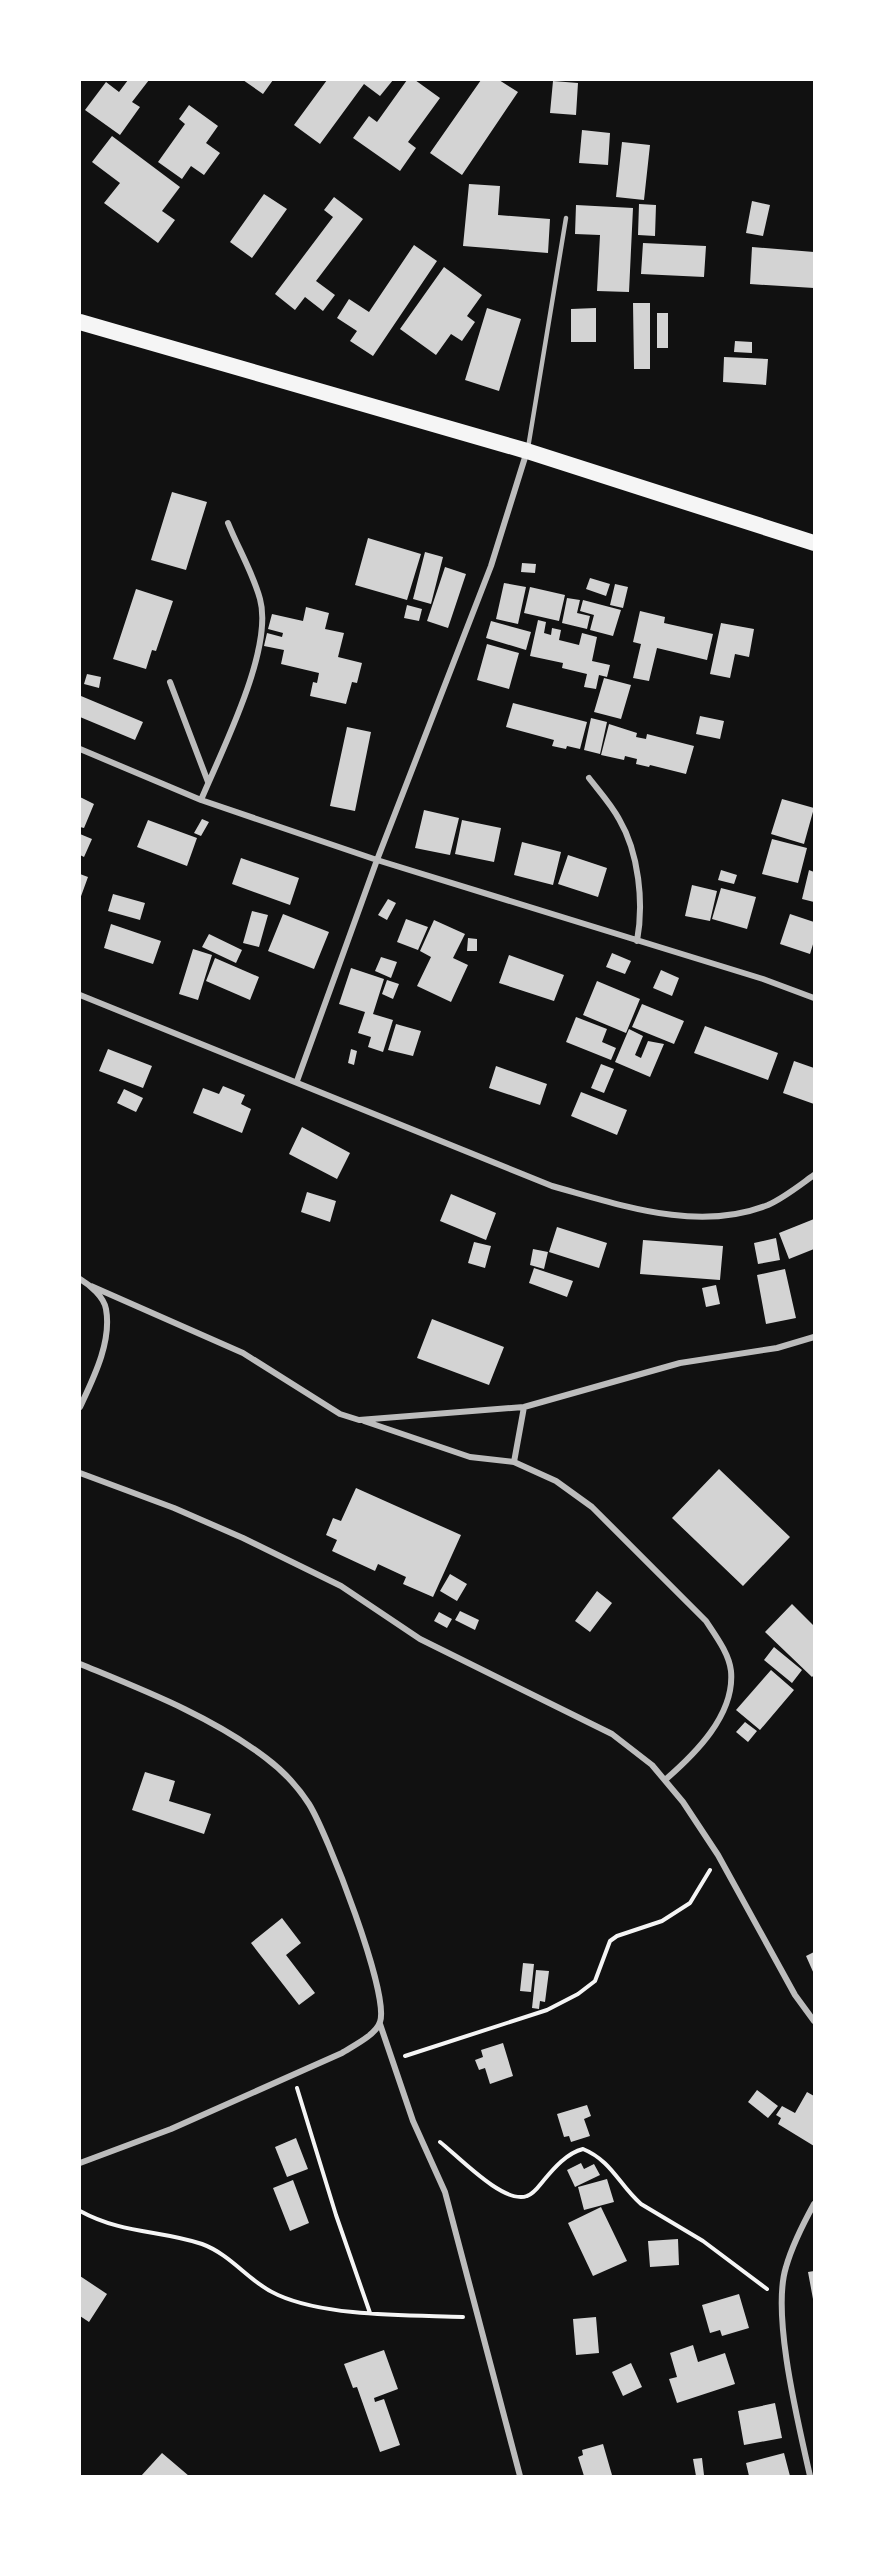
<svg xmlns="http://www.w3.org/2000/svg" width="894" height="2556" viewBox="0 0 894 2556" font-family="'Noto Sans',sans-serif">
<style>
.building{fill:#d3d3d3}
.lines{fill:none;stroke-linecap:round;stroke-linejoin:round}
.path{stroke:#f5f5f5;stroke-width:4}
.service{stroke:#bcbcbc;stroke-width:4.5}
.minor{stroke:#bcbcbc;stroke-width:6}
.trunk{stroke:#f5f5f5;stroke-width:16}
</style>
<rect width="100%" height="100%" fill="#111"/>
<path class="building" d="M128,80H149L132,102L140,107L120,135L85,110L106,82L119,92Z
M243,80H273L263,94Z
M327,80H393L380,96L364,84L320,144L294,125Z
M407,80H415L440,98L408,142L416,148L400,171L353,138L369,116L377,122Z
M481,80H499L518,92L462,175L430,153Z
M553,81L578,83L576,115L550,113Z
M189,105L218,126L206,143L220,153L204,175L191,166L182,179L158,162L185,124L179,119Z
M582,130L610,133L608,165L579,163Z
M112,136L180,187L162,211L175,220L158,243L104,203L120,183L92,162Z
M622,142L650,145L644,200L616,197Z
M469,184L500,186L498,215L550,219L548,253L463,246Z
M264,194L287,209L252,258L230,242Z
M334,197L363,219L316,281L335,295L323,311L305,297L295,310L275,294L333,217L324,210Z
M752,201L770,205L763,236L746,233Z
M639,204L656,205L655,236L638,235Z
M576,205L633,208L629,292L597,291L600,235L575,234Z
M643,243L706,246L704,277L641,274Z
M414,245L437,261L373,356L350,341L357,331L337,318L349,299L369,312Z
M752,247L814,252V288L750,284Z
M444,267L482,295L467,316L475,322L462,341L451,334L436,355L400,329Z
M633,303H650V369H634Z
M487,308L521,319L499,391L465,380Z
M596,308V342H571V309Z
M657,313H668V348H657Z
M735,341L752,342V353L734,352Z
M724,357L768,359L766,385L723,382Z
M172,492L207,502L186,570L151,560Z
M368,538L421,554L407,600L355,585Z
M425,552L443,557L431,604L413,599Z
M522,563L536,564L535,573L521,572Z
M445,567L466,574L448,628L427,621Z
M590,578L610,584L606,596L586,589Z
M504,583L526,587L518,624L496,619Z
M615,584L628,587L623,608L610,605Z
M530,587L565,595L559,621L524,613Z
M136,589L173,601L156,651L152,650L146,669L113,659Z
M567,598L580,600L577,613L590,616L587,629L562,623Z
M583,600L621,610L613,636L590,630L594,615L580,611Z
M407,605L422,609L419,621L404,618Z
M306,607L329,613L325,629L344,633L338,657L362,663L357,683L352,682L346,704L310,696L313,682L317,683L319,673L281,664L284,650L264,646L267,633L282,637L283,633L268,629L272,614L303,621Z
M640,611L665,617L664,623L713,634L707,660L657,648L649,681L633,678L641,644L633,642Z
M538,620L546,622L544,633L551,635L552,628L561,630L559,640L579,645L582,633L597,637L592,661L610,665L607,677L599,675L596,689L584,687L587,674L562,668L563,663L530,656Z
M491,621L531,632L526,650L486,638Z
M721,623L754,629L749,657L735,654L730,678L710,674Z
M487,644L519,653L509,689L477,680Z
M87,674L101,677L99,688L84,684Z
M604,678L631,685L621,719L594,712Z
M81,696L143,722L135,740L80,717Z
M513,703L587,722L580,749L567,746L566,749L552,746L554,740L506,727Z
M700,716L724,721L720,739L696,734Z
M591,718L607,722L600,754L584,750Z
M609,724L637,733L636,737L646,739L647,734L694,746L686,774L650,765L649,767L636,764L637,759L625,756L624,760L601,755Z
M347,727L371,732L355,811L330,806Z
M80,797L94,804L84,828L80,827Z
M782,799L814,808L804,844L771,834Z
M424,810L459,818L450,855L415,848Z
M202,819L209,822L201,836L194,833Z
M148,820L197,838L187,866L137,847Z
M462,820L501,828L494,862L455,854Z
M80,834L92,839L84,857L80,855Z
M772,839L807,848L798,883L762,874Z
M522,842L561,852L553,885L514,875Z
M568,855L607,868L598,897L558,884Z
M241,858L299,878L290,905L232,884Z
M721,870L737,875L734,884L718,880Z
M809,870L814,872V902L802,899Z
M80,874L88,877L80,899Z
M692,885L717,891L710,921L685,916Z
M721,888L756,897L747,929L712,919Z
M113,894L145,903L140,920L108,911Z
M388,899L396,903L387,920L378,915Z
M252,911L268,915L259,947L243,943Z
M283,914L329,932L314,969L268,951Z
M790,914L814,922V941L810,954L780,944Z
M406,919L428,927L418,950L397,942Z
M434,920L465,934L453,958L468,965L451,1002L417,986L431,957L420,951Z
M111,924L161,941L153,964L104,948Z
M209,934L242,950L236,963L202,947Z
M468,938L477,939V951H467Z
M193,949L212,955L198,1000L179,994Z
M612,953L631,961L625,974L606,967Z
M509,955L564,975L554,1001L499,983Z
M381,957L397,962L391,978L375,971Z
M215,958L259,977L250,1000L206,981Z
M351,968L384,979L373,1014L393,1020L383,1052L368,1047L371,1037L358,1033L365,1012L339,1004Z
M661,970L679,978L672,996L653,988Z
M387,980L399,984L393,999L382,994Z
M597,981L640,999L626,1033L583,1015Z
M642,1004L684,1021L674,1044L632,1027Z
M576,1017L607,1029L602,1042L616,1048L611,1060L566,1042Z
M396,1024L421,1031L413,1056L388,1050Z
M705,1026L778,1053L768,1080L694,1053Z
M629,1029L643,1036L635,1055L641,1058L648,1041L664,1044L650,1077L615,1062Z
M108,1049L152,1066L143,1088L99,1071Z
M351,1049L357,1051L354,1065L348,1063Z
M794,1061L814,1068V1104L783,1093Z
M601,1064L614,1069L604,1093L591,1088Z
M496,1066L547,1084L540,1105L489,1088Z
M223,1086L245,1095L241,1104L251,1109L242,1133L193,1113L203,1088L219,1094Z
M124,1089L143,1098L136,1112L117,1103Z
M581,1092L627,1110L617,1135L571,1116Z
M302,1127L350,1153L337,1179L289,1154Z
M307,1192L336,1201L330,1222L301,1212Z
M451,1194L496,1213L486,1240L440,1221Z
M814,1219V1249L789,1259L779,1233Z
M557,1227L607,1243L599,1268L549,1252Z
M776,1238L780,1260L758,1264L754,1243Z
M643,1240L723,1246L720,1280L640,1274Z
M474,1242L491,1246L485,1268L468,1263Z
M533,1249L548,1252L544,1269L530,1265Z
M534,1268L573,1281L567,1297L529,1283Z
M785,1269L796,1318L766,1324L757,1275Z
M716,1285L720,1304L706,1307L702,1288Z
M432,1319L504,1347L489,1385L417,1358Z
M719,1469L790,1537L743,1586L672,1518Z
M356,1488L461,1535L433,1597L403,1584L406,1577L378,1564L375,1571L332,1551L337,1540L326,1535L333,1518L341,1521Z
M450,1574L467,1584L457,1601L440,1591Z
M597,1591L612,1603L590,1632L575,1621Z
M792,1604L814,1626V1675L812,1677L765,1632Z
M460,1611L479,1620L475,1630L455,1620Z
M439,1612L452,1619L447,1628L434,1621Z
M774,1647L802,1670L792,1683L764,1660Z
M771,1670L794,1690L760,1730L736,1710Z
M745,1722L757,1731L748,1742L736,1732Z
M145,1772L175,1781L169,1801L211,1814L204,1834L132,1810Z
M282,1918L301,1943L286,1955L315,1993L299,2005L251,1943Z
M814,1952V1974L806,1956Z
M523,1963L534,1964L531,1992L520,1991Z
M536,1970L549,1971L545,2002L540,2001L539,2009L532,2008Z
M503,2043L513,2076L490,2084L485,2068L479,2070L475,2060L483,2057L481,2050Z
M757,2090L778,2106L768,2118L748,2102Z
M807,2092L814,2096V2146L778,2124L781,2118L776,2115L782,2106L795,2113Z
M587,2105L591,2116L584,2119L590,2136L571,2142L569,2136L564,2137L557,2114Z
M296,2138L308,2169L287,2177L275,2147Z
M581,2163L584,2169L594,2164L600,2175L575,2187L567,2170Z
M607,2179L614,2202L584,2210L578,2187Z
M293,2180L309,2223L290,2231L273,2188Z
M601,2207L627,2261L593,2276L568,2223Z
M678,2239L679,2265L650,2267L648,2241Z
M814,2271V2299H813L808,2272Z
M80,2276L107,2294L89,2322L80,2316Z
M739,2294L749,2328L722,2336L720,2330L710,2333L702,2305Z
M596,2317L599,2353L576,2355L573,2319Z
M693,2345L698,2362L725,2353L735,2384L677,2403L669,2379L677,2377L670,2353Z
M384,2350L398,2389L374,2398L375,2402L384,2399L400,2445L380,2452L357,2387L353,2388L344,2364Z
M631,2363L642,2387L623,2396L612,2372Z
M775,2403L782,2438L744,2445L738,2411Z
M603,2444L612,2475L584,2476L578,2457L583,2455L582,2450Z
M162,2453L189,2476H141Z
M784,2453L790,2476H749L746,2463Z
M702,2458L704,2475L696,2476L693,2459Z"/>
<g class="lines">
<path class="path" d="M405,2056L547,2010L578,1994L595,1981L610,1941L617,1936L662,1921L690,1903L710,1870
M297,2088L336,2215L370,2313
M440,2142C458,2156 504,2205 527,2196C534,2194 539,2186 544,2180C554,2168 567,2153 583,2149C612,2161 619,2185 641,2204L703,2241L767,2289
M80,2211C122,2234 160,2230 202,2244C232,2255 250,2283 278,2295C327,2317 409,2315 463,2317"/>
<path class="service" d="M528,448L566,218"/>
<path class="minor" d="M170,682L208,782
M80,749L201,800L377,860L763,979L814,998
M589,778C599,791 611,804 619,819C639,853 644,903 637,941
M201,800C221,752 274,649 260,599C253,573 238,548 228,523
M80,995L552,1186C621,1205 698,1233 768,1205C784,1198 800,1185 814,1175
M297,1081L377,860L491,566L527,451
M80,1279C90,1285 104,1297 106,1309C112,1342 93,1379 80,1407
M91,1286L243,1353L340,1414L359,1420L524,1407L680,1363L777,1348L814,1337
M364,1421L470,1457L514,1462L556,1481L592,1507L706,1621C715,1635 729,1653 731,1671C735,1715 695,1754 665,1780
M514,1462L524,1407
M80,1473L174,1508L243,1538L341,1586L420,1639L612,1734L652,1765L683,1802L718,1855L795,1995L814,2021
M80,1664C143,1690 211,1716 266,1758C282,1770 298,1787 309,1804C327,1833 390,1994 380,2022C376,2035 353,2046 342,2053L171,2129L80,2163
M380,2024L413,2121L445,2192L520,2476
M810,2476C799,2426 771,2315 786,2267C792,2246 803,2224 814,2204"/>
<path class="trunk" d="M80,322L527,451L814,543"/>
</g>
<rect width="894" height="2556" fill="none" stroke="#ffffff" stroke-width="162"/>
</svg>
